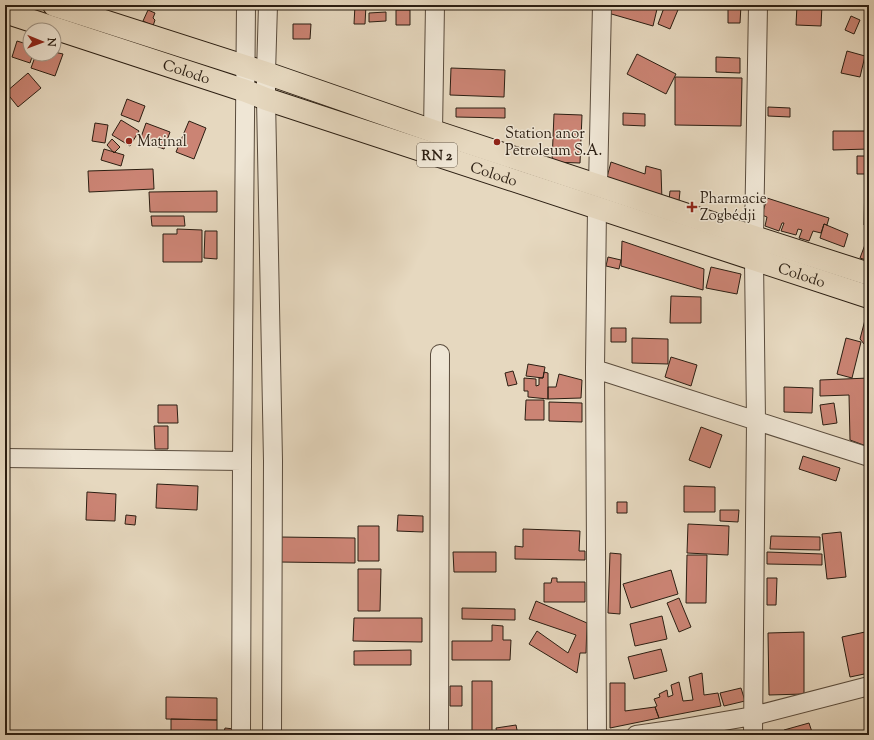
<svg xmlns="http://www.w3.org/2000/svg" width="874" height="740" viewBox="0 0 874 740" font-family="'Sorts Mill Goudy',serif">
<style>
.building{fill:#cb8474;stroke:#2b1e12}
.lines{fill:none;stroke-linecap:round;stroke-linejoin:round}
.minor-casing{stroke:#5a4c3d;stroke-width:20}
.major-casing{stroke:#2b1e12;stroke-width:24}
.minor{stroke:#efe6d5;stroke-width:18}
.major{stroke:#e6d8bf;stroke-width:22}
.poi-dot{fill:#8f2418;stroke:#efe6d5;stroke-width:1.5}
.labels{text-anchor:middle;stroke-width:3;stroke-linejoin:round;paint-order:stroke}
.shield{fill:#efe6d5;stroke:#665a4c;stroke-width:1}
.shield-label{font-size:14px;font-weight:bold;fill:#2b1e12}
.street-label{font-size:15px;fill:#2b1e12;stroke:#efe6d5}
.poi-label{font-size:15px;fill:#2b1e12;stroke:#efe6d5;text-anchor:start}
</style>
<rect width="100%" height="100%" fill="#e6d8bf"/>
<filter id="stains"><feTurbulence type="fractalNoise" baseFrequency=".005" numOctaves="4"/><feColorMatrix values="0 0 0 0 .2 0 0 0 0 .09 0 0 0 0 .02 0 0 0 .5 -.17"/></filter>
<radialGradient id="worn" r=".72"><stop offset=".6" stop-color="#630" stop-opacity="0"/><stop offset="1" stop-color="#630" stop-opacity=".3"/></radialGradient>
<path class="building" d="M355,5H366L365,24H354Z
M369,5H393V9H369Z
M610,5H644L657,9L653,26L608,13Z
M665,5H680L670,29L658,24Z
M728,5H741L740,23H728Z
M797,5H822L821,26L796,25Z
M148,10L155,13L153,18L155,20L153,26L143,21Z
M396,10H410V25H396Z
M386,12V21L369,22V13Z
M851,16L860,20L854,34L845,30Z
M293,24H311L310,39H293Z
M17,41L30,45V54H33L30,63L12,57Z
M847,51L865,56L860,77L841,73Z
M54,52L63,54L55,76L31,68L36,54H54Z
M637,54L676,74L666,94L627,74Z
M716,57L740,58V73L716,72Z
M451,68L505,70L504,97L450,95Z
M28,73L41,88L18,107L6,92Z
M675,77L742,78L741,126L675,125Z
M127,99L145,106L139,122L121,115Z
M768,107L790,108V117L768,116Z
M456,108H505V118L456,117Z
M623,113L645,114V126L623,125Z
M554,114L582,115L580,163L552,162Z
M121,120L139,131L130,146L112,135Z
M189,121L206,128L194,159L176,152Z
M95,123L108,125L105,143L92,141Z
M146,123L170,132L164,149L140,140Z
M833,131H869V149L833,150Z
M112,139L120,147L114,153L107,145Z
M104,149L124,155L121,166L101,160Z
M857,156H869V174H857Z
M611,162L645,174L646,166L661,170L662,201L606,181Z
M153,169L154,189L89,192L88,171Z
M865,180H869V225H864Z
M217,191V212H150L149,192Z
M670,191H680L679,201L669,200Z
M767,198L829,218L827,225L824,224L821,233L813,231L809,241L799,238L802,230L798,229L796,235L781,231L784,223H782L779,231L765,226L767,217L762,215Z
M151,216H184L185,226H152Z
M824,224L848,234L844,247L820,238Z
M177,229L202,230V262H163V234H177Z
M205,231H217V259L204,258Z
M869,234V261L860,258Z
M622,241L704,269L703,290L621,266Z
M608,257L621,260L619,269L606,266Z
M711,267L741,274L737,294L706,288Z
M671,296L701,297V323H670Z
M865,320L869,321V350L860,339Z
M611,328H626V342H611Z
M632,338L668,339V364L632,363Z
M846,338L861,342L852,378L837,374Z
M671,357L697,365L691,386L665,377Z
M528,364L545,367L543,378L526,376Z
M513,371L517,384L508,386L505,373Z
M544,372L548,373V399L528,397V391H524V378L536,379V386L539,385V378H543Z
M559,374L582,380L581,398L548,399V387H556Z
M869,378V447L850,440L849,395L820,396V380Z
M784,387L813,388L812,413L784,412Z
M526,400H544V420H525Z
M549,402L582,403V422L549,421Z
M834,403L837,423L823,425L820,405Z
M158,405H177L178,423H158Z
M154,426H168V449H155Z
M701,427L722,435L710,468L689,460Z
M803,456L840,468L836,481L799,469Z
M157,484L198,486L197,510L156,508Z
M684,486L715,487V512H684Z
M87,492L116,494L115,521L86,520Z
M617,502H627V513H617Z
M720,510H739L738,522L720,521Z
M126,515L136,516L135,525L125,524Z
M398,515L423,516V532L397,531Z
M688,524L729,526L728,555L687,553Z
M358,526H379V561H358Z
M523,529L580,531L579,551H585V560L515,559V546L523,547Z
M841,532L846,577L827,579L822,534Z
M771,536L820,537V550L770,549Z
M280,537L355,538V563L279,562Z
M453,552H496V572H454Z
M767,552L822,554V565L767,564Z
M610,553L621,554L620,614L608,613Z
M687,555H707L706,603H686Z
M358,569H381L380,611H358Z
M671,570L678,594L631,608L623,584Z
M552,578H557V582H585V602H544V583H551Z
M767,578H777L776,605H767Z
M679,598L691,627L679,632L667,603Z
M536,601L587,623L586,653H580L577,673L529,644L537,631L568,653L576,635L529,619Z
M462,608L515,609V620L462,619Z
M662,616L667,639L635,646L630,624Z
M354,618H422V642L353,641Z
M492,625L503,626V640H511L510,660H452V641H492Z
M804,632V694L769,695L768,633Z
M865,632L869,653V673L850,677L842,637Z
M661,649L667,671L634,679L628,657Z
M411,650V665H354V651Z
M702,673L704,695L718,693L721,706L659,718L655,707L657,706L654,699L660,697L659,694L667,690L668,697L673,695L671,685L679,682L683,701L693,700L689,677Z
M472,681H492V735H472Z
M610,683H625V711L655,707L659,718L610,728Z
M450,686H462V706H450Z
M741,688L745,701L724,706L720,693Z
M166,697L217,698V720L166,719Z
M171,719L217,720V732H224L225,728L234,729V735H171Z
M809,723L813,735H786L784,730Z
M516,725L518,735H497L496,728Z"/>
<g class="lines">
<g class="minor-casing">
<path id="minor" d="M268,5L266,73V99L273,461L272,735
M433,131L435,5
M598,185L602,5
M754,237L758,5
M595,369L869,457
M5,458L242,461
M241,735L242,461L246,5
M439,735L440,354
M597,735L595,369L597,208
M636,735L678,729L753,716L869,686
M753,735L756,421L754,260"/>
</g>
<g class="major-casing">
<g id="major">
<path d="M54,5L266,73L433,131L754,237L869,274"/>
<path id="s1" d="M5,12L246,91L266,99L869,297"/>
</g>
</g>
<use href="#minor" class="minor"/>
<use href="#major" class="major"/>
</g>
<g class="poi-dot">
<circle cx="129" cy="141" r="4"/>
<circle cx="497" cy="142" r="4"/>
<path d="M690 201h4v4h4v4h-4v4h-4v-4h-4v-4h4z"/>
</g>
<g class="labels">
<rect class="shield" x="417" y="143" width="40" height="24" rx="3"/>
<g class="shield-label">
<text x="437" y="160">RN 2</text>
</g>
<g class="street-label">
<text dy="5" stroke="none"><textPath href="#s1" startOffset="191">Colodo</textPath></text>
<text dy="5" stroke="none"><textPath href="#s1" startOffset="515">Colodo</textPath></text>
<text dy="5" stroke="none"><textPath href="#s1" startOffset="839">Colodo</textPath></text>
</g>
<g class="poi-label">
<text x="505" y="138">Station anor<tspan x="505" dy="17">Petroleum S.A.</tspan></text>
<text x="137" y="146">Matinal</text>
<text x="700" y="203">Pharmacie<tspan x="700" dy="17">Zogbédji</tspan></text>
</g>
</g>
<rect width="874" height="740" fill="none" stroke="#e6d8bf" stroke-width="20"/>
<rect x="6" y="6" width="862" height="728" fill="none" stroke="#2b1e12" stroke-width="2"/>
<rect x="10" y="10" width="854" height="720" fill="none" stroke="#2b1e12"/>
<g transform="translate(42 42) rotate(91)"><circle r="19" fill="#efe6d5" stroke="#a19687"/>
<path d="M0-3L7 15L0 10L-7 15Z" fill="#8f2418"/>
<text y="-6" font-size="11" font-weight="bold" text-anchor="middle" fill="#2b1e12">N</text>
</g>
<rect width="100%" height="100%" filter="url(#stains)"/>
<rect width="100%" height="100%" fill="url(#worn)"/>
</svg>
